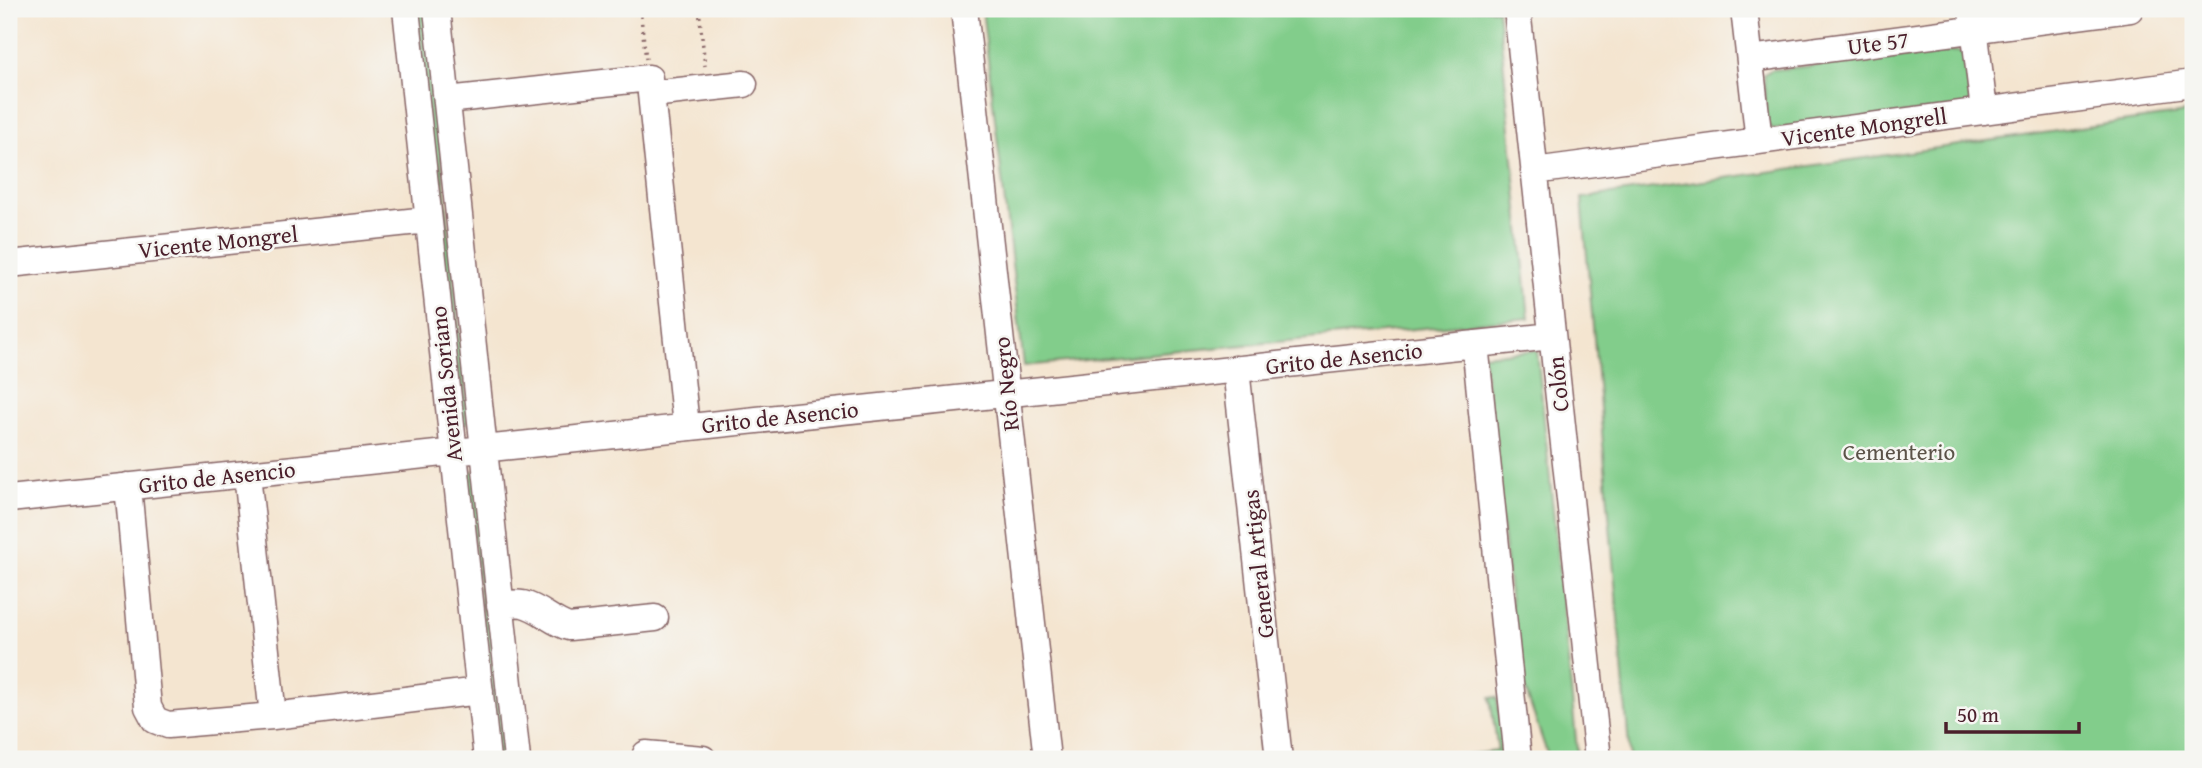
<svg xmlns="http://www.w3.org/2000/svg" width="2202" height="768" viewBox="0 0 2202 768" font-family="'Gentium Book Plus',serif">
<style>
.green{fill:#82cd8b;stroke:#66765b;stroke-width:2}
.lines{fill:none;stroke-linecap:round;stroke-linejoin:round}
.minor-casing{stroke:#866465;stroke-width:29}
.path{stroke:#866465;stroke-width:3.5;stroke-dasharray:2 5;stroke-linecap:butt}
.minor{stroke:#fff;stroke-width:26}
.labels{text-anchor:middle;stroke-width:5;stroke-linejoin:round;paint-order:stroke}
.street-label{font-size:23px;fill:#4a1f2b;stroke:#f6f6f2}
.park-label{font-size:23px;fill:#5b5348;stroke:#f6f6f2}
</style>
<rect width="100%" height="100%" fill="#f6f6f2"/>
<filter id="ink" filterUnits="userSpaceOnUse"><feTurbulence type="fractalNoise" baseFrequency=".0143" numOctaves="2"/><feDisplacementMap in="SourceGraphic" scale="14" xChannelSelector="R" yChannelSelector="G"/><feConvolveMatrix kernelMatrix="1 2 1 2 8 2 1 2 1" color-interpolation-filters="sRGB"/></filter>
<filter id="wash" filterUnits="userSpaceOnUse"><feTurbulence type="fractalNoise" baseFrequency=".00686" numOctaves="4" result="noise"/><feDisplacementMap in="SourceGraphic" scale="28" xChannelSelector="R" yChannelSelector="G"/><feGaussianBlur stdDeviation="1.57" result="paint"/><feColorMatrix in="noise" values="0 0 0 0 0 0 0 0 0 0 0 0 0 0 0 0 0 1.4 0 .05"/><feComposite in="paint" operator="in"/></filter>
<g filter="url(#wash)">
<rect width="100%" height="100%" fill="#f4e5d0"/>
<path class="green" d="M417,9H426L469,423L460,424Z
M982,9H1498L1529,318L1024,366Z
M1957,51L1965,53L1971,106L1773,130L1766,123L1764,74L1771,70Z
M2193,112V759H1630L1582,198Z
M1537,350L1578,759H1549L1518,668L1483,355Z
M478,471L508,759H497L467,472Z
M1497,697L1505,759H1451V757L1498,751L1490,698Z"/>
</g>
<g filter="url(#ink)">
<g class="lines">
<g class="minor-casing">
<path id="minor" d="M406,9L487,759
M437,9L517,759
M964,9L1047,759
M1517,9L1598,759
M1744,9L1759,141
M1972,9L1984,111
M1750,59L2130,9
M447,100L649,78
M1534,171L2193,83
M9,264L428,220
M1475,344L1518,759
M1236,369L1279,759
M686,426L651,94L744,84
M247,474L273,716
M128,486L148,707L155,720L168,725L273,716L480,691
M9,499L1552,336
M500,605C507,604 516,603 523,604C540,608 552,622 569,627L655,618
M646,754L703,759"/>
</g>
<path class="path" d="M640,9L646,59
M699,9L705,66"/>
<use href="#minor" class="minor"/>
</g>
</g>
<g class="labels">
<g class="street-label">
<text transform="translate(1878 43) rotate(-7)" y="8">Ute 57</text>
<text transform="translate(1864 127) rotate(-8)" y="8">Vicente Mongrell</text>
<text transform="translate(218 242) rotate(-6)" y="8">Vicente Mongrel</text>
<text transform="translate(1344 358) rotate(-6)" y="8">Grito de Asencio</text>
<text transform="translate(446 384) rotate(-96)" y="8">Avenida Soriano</text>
<text transform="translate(1006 384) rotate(-96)" y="8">Río Negro</text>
<text transform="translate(1558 384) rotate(-96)" y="8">Colón</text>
<text transform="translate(780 417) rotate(-6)" y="8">Grito de Asencio</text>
<text transform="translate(217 477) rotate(-6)" y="8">Grito de Asencio</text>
<text transform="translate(1258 564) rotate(-96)" y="8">General Artigas</text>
</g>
<g class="park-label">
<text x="1899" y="460">Cementerio</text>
</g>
</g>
<rect width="2202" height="768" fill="none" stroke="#f6f6f2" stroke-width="35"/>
<path d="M1946 722v10h133v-10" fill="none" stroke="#4a1f2b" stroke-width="3.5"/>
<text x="1957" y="722" font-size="21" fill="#4a1f2b" stroke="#f6f6f2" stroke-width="5" paint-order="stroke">50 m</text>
</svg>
